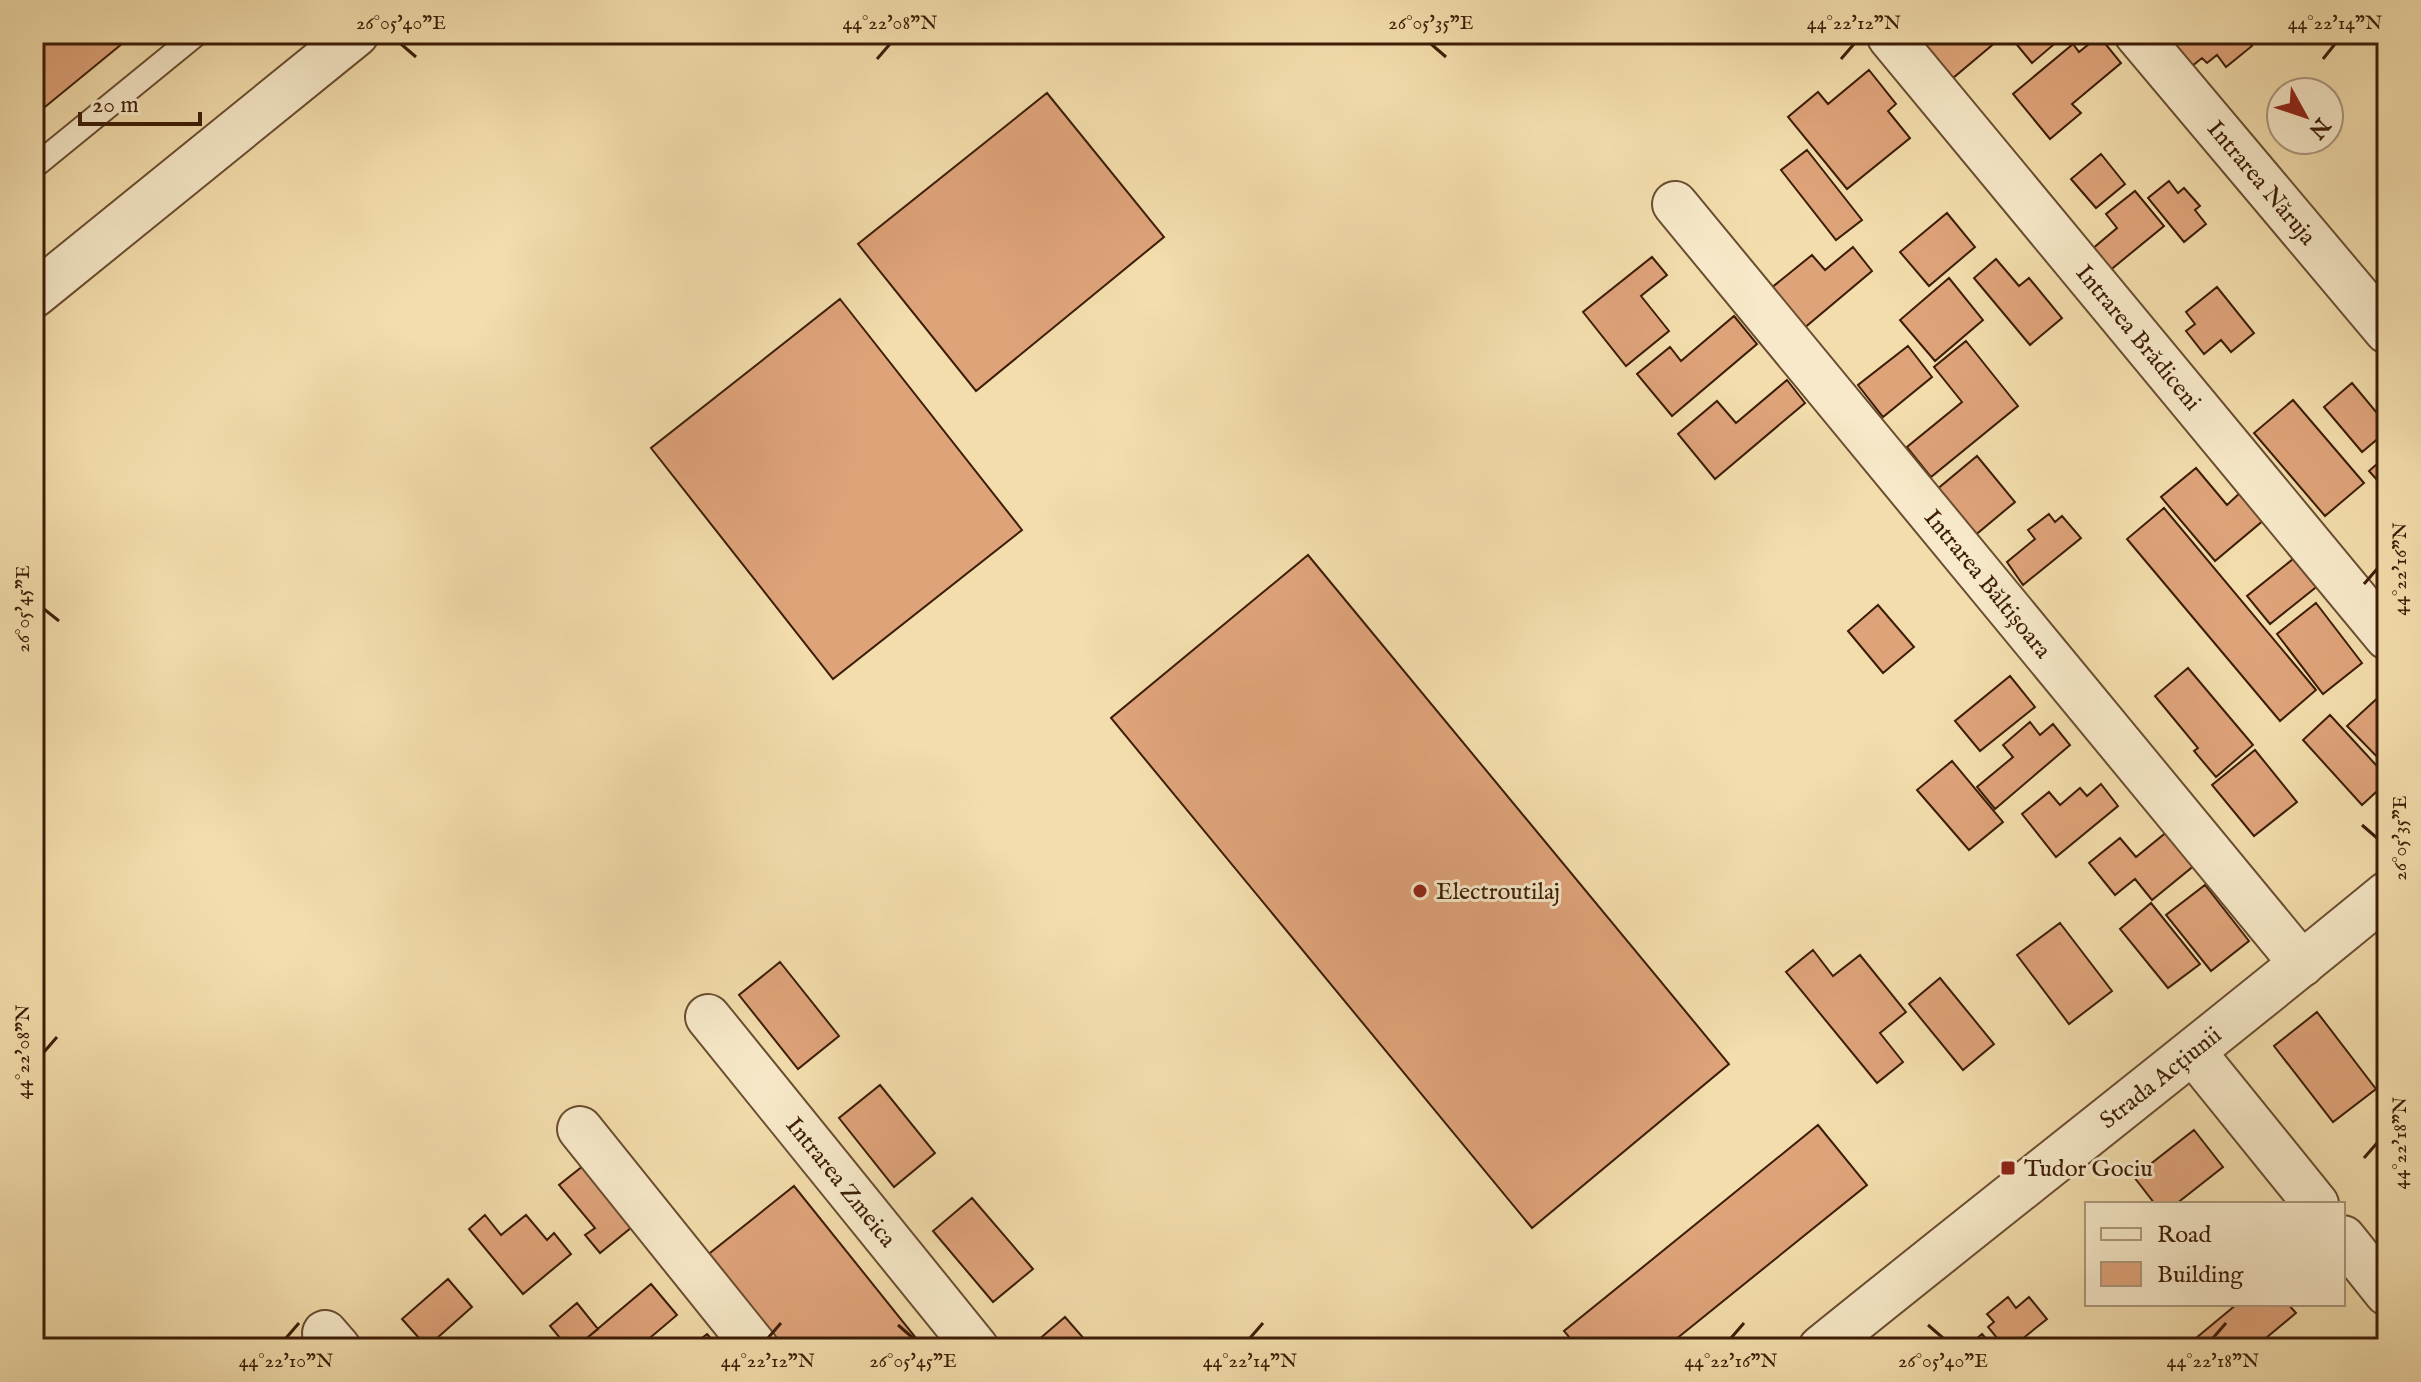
<svg xmlns="http://www.w3.org/2000/svg" width="2421" height="1382" viewBox="0 0 2421 1382" font-family="'IM FELL English',serif">
<style>
.building{fill:#dfa37a;stroke:#3c1d07;stroke-width:2}
.lines{fill:none;stroke-linecap:round;stroke-linejoin:round}
.service-casing{stroke:#6a4d30;stroke-width:26}
.minor-casing{stroke:#6a4d30;stroke-width:48}
.tertiary-casing{stroke:#6a4d30;stroke-width:48}
.service{stroke:#f7e9c9;stroke-width:22}
.minor{stroke:#f7e9c9;stroke-width:44}
.tertiary{stroke:#f7e9c9;stroke-width:44}
.ticks{fill:none;stroke:#3c1d07;stroke-width:3}
.poi-dot{fill:#8f2418;stroke:#f7e9c9;stroke-width:3}
.labels{text-anchor:middle;stroke-width:6;stroke-linejoin:round;paint-order:stroke}
.street-label{font-size:24px;fill:#3c1d07;stroke:#f7e9c9}
.poi-label{font-size:24px;fill:#3c1d07;stroke:#f7e9c9;text-anchor:start}
.neatline{fill:none;stroke:#3c1d07;stroke-width:3}
.ticks-label{font-size:20px;text-anchor:middle;fill:#3c1d07}
</style>
<rect width="100%" height="100%" fill="#f3ddac"/>
<filter id="stains"><feTurbulence type="fractalNoise" baseFrequency=".0025" numOctaves="4"/><feColorMatrix values="0 0 0 0 .2 0 0 0 0 .09 0 0 0 0 .02 0 0 0 .5 -.17"/></filter>
<radialGradient id="worn" r=".72"><stop offset=".6" stop-color="#630" stop-opacity="0"/><stop offset="1" stop-color="#630" stop-opacity=".3"/></radialGradient>
<path class="building" d="M34,34H134L34,116Z
M1920,34H1992L1997,41L1953,78L1918,36Z
M2008,34H2054L2059,40L2032,63Z
M2155,34H2241L2252,46L2226,67L2217,55L2207,63L2202,58L2186,71Z
M2099,36L2121,63L2072,104L2081,113L2050,139L2013,94L2073,44L2079,52Z
M1869,70L1896,104L1888,111L1910,138L1847,189L1788,117L1818,92L1828,104Z
M1047,93L1164,237L976,391L858,244Z
M1807,150L1862,220L1836,240L1781,170Z
M2101,154L2125,184L2096,208L2071,179Z
M2169,181L2178,193L2184,188L2200,206L2195,210L2206,224L2184,242L2148,198Z
M2135,191L2164,226L2108,272L2091,250L2117,228L2106,214Z
M1947,213L1975,247L1929,286L1900,252Z
M1853,247L1872,271L1803,329L1770,289L1812,255L1825,270Z
M1652,257L1667,275L1641,296L1669,331L1626,366L1583,312Z
M1996,259L2019,286L2029,278L2062,318L2030,345L1974,278Z
M1949,278L1983,320L1935,361L1900,320Z
M2217,287L2254,333L2231,352L2221,340L2204,354L2186,331L2195,324L2186,312Z
M840,299L1022,530L833,679L651,448Z
M1734,316L1757,344L1672,416L1637,374L1670,347L1681,361Z
M1966,341L2018,406L1931,477L1907,447L1962,402L1934,367Z
M1908,346L1932,377L1883,417L1858,385Z
M1787,380L1805,403L1715,479L1678,434L1717,401L1736,423Z
M2352,383L2387,425V431L2362,452L2324,407Z
M2293,400L2364,483L2325,516L2254,433Z
M2387,455V491L2369,471Z
M1977,456L2015,502L1973,537L1935,491Z
M2196,468L2227,505L2242,491L2265,519L2215,561L2161,497Z
M2164,508L2316,690L2280,721L2127,539Z
M2049,514L2055,522L2062,516L2081,538L2023,585L2007,562L2035,539L2028,530Z
M1308,555L1729,1064L1532,1228L1111,718Z
M2298,555L2320,584L2270,624L2247,596Z
M2316,603L2362,663L2323,694L2277,634Z
M1878,605L1914,647L1883,673L1848,631Z
M2188,668L2253,745L2216,777L2194,751L2198,748L2155,696Z
M2010,676L2035,707L1980,751L1955,721Z
M2382,694L2387,700V767L2347,726Z
M2330,715L2387,777V782L2362,805L2303,740Z
M2030,722L2040,735L2053,724L2070,745L1995,809L1977,787L2013,757L2003,745Z
M2255,750L2297,802L2254,836L2212,785Z
M1952,761L2003,822L1969,850L1917,790Z
M2101,784L2118,806L2056,857L2022,814L2049,792L2060,805L2080,788L2087,796Z
M2168,831L2196,864L2152,900L2135,879L2115,895L2089,863L2120,838L2136,857Z
M2205,885L2249,941L2211,971L2166,915Z
M2151,903L2200,964L2168,988L2120,929Z
M2060,923L2112,991L2069,1024L2017,955Z
M1813,950L1833,976L1860,955L1906,1012L1880,1033L1903,1062L1877,1083L1786,972Z
M780,962L839,1036L798,1069L739,995Z
M1940,978L1994,1044L1963,1070L1909,1004Z
M2317,1012L2376,1089L2333,1122L2274,1046Z
M880,1085L935,1153L894,1187L839,1118Z
M1818,1125L1867,1185L1665,1348H1578L1564,1331Z
M2194,1130L2223,1167L2176,1204H2155L2134,1177Z
M583,1166L632,1227L600,1253L585,1235L595,1228L559,1185Z
M794,1186L924,1348H778L705,1257Z
M972,1198L1033,1269L993,1302L933,1231Z
M485,1215L501,1235L526,1215L547,1240L554,1233L571,1254L523,1294L469,1229Z
M448,1279L472,1307L427,1347L402,1319Z
M651,1284L677,1315L638,1348H575Z
M2008,1297L2016,1308L2029,1297L2047,1319L2011,1348H2005L1988,1327L1994,1322L1987,1314Z
M577,1303L598,1329L575,1348H568L550,1326Z
M2237,1304H2288L2296,1313L2254,1348H2184Z
M1065,1317L1092,1348H1029Z
M707,1334L719,1348H689Z
M1982,1334L1994,1348H1966Z"/>
<g class="lines">
<g class="service-casing">
<path id="service" d="M34,167L197,34"/>
</g>
<g class="minor-casing">
<g id="minor">
<path id="s1" d="M2137,34L2387,331"/>
<path id="s2" d="M1890,37L2387,637"/>
<path id="s3" d="M1675,204L2302,964"/>
<path id="s4" d="M708,1017L976,1348"/>
<path d="M2193,1052L2316,1204"/>
<path d="M580,1129L756,1348"/>
<path d="M2343,1238L2387,1293"/>
<path d="M325,1333L338,1348"/>
<path id="s5" d="M1821,1348C2009,1196 2200,1048 2387,894"/>
</g>
</g>
<g class="tertiary-casing">
<path id="tertiary" d="M34,295L356,34"/>
</g>
<use href="#service" class="service"/>
<use href="#minor" class="minor"/>
<use href="#tertiary" class="tertiary"/>
</g>
<path class="ticks" d="M401,44L416,57M1431,44L1446,57M877,59L890,44M1841,59L1854,44M2323,59L2335,44M2364,584L2377,569M44,609L59,621M2362,825L2377,838M44,1052L57,1037M2364,1158L2377,1143M898,1325L913,1338M1928,1325L1943,1338M286,1338L299,1323M768,1338L781,1323M1250,1338L1263,1323M1731,1338L1744,1323M2213,1338L2226,1323"/>
<g class="poi-dot">
<circle cx="1420" cy="891" r="8"/>
<rect x="2000" y="1160" width="16" height="16" rx="4"/>
</g>
<g class="labels">
<g class="street-label">
<text dy="8" stroke="none"><textPath href="#s1" startOffset="194">Intrarea Năruja</textPath></text>
<text dy="8" stroke="none"><textPath href="#s2" startOffset="390">Intrarea Brădiceni</textPath></text>
<text dy="8" stroke="none"><textPath href="#s3" startOffset="492">Intrarea Băltișoara</textPath></text>
<text dy="8" stroke="none"><textPath href="#s5" startOffset="434">Strada Acțiunii</textPath></text>
<text dy="8" stroke="none"><textPath href="#s4" startOffset="212">Intrarea Zmeica</textPath></text>
</g>
<g class="poi-label">
<text x="1436" y="899">Electroutilaj</text>
<text x="2024" y="1176">Tudor Gociu</text>
</g>
</g>
<rect width="2421" height="1382" fill="none" stroke="#f3ddac" stroke-width="88"/>
<rect x="2085" y="1202" width="260" height="104" fill="#f7e9c9" stroke="#ac977b" stroke-width="2"/>
<rect x="2101" y="1228" width="40" height="12" fill="#f7e9c9" stroke="#ac977b" stroke-width="2"/>
<text x="2157" y="1242" font-size="24" fill="#3c1d07">Road</text>
<rect x="2101" y="1262" width="40" height="24" fill="#dfa37a" stroke="#ac977b" stroke-width="2"/>
<text x="2157" y="1282" font-size="24" fill="#3c1d07">Building</text>
<g transform="translate(2305 116) rotate(130)"><circle r="38" fill="#f7e9c9" stroke="#ac977b" stroke-width="2"/>
<path d="M0-6L14 30L0 20L-14 30Z" fill="#8f2418"/>
<text y="-12" font-size="22" font-weight="bold" text-anchor="middle" fill="#3c1d07">N</text>
</g>
<path d="M80 112v12h120v-12" fill="none" stroke="#3c1d07" stroke-width="4"/>
<text x="92" y="112" font-size="24" fill="#3c1d07" stroke="#f7e9c9" stroke-width="6" paint-order="stroke">20 m</text>
<rect x="44" y="44" width="2333" height="1294" class="neatline"/>
<g class="ticks-label">
<text x="401" y="29">26°05'40"E</text>
<text x="890" y="29">44°22'08"N</text>
<text x="1431" y="29">26°05'35"E</text>
<text x="1854" y="29">44°22'12"N</text>
<text x="2335" y="29">44°22'14"N</text>
<text transform="translate(2399 569) rotate(-90)" y="7">44°22'16"N</text>
<text transform="translate(22 609) rotate(-90)" y="7">26°05'45"E</text>
<text transform="translate(2399 838) rotate(-90)" y="7">26°05'35"E</text>
<text transform="translate(22 1052) rotate(-90)" y="7">44°22'08"N</text>
<text transform="translate(2399 1143) rotate(-90)" y="7">44°22'18"N</text>
<text x="286" y="1367">44°22'10"N</text>
<text x="768" y="1367">44°22'12"N</text>
<text x="913" y="1367">26°05'45"E</text>
<text x="1250" y="1367">44°22'14"N</text>
<text x="1731" y="1367">44°22'16"N</text>
<text x="1943" y="1367">26°05'40"E</text>
<text x="2213" y="1367">44°22'18"N</text>
</g>
<rect width="100%" height="100%" filter="url(#stains)"/>
<rect width="100%" height="100%" fill="url(#worn)"/>
</svg>
